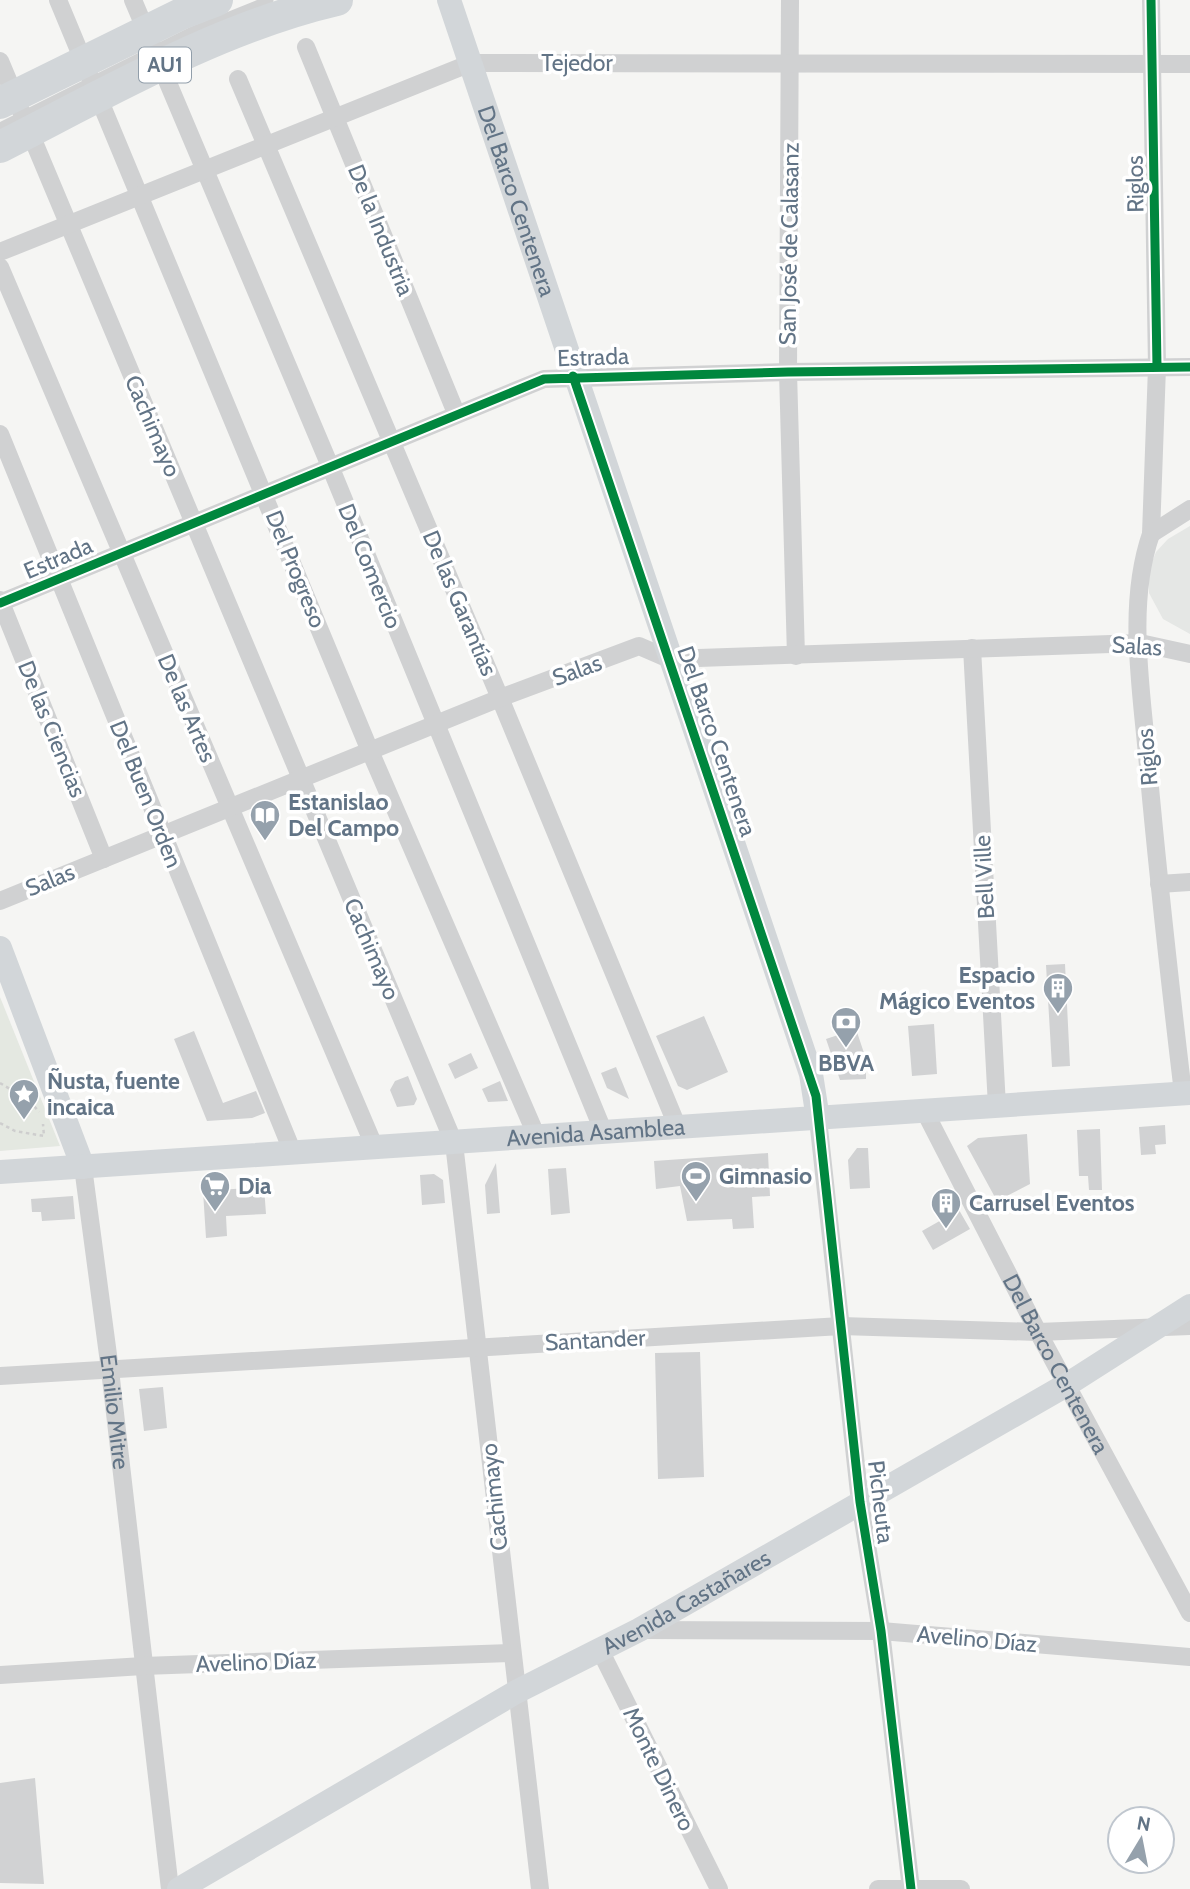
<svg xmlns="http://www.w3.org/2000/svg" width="1190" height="1889" viewBox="0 0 1190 1889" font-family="Cabin,sans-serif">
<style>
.built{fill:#e5e7e5}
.green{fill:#e4e8e1}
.building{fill:#d1d2d3}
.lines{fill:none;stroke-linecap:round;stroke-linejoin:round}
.path{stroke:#cecece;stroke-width:2.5;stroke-dasharray:3.5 3.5;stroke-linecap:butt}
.lane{stroke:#d0d1d2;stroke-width:9}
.street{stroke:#d0d1d2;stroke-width:18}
.secondary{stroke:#d2d6d9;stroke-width:24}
.highway{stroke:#d2d6d9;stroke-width:32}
.cycleway-casing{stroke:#fff;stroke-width:13}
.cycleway{stroke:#00873e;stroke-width:9}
.labels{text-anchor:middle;stroke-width:7;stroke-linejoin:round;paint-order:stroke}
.shield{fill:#fff;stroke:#919eaa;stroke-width:2}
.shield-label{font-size:21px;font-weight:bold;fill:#627486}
.street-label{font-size:23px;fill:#627486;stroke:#fff}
.poi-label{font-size:23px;font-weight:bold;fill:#627486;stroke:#fff;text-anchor:start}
</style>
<rect width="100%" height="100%" fill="#f5f5f3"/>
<path class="built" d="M1190,526V634L1163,619L1149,593V569L1156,552L1168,539Z"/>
<path class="green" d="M0,997L60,1146L0,1151Z"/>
<path class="building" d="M1065,964L1070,1066L1052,1067L1046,965Z
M704,1016L728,1072L687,1090L678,1086L656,1036Z
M934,1024L937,1074L912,1076L908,1026Z
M856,1029L866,1059V1079L840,1080L826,1039Z
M194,1031L223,1103L256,1091L265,1113L252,1118L207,1121L174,1039Z
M471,1053L478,1068L455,1079L448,1064Z
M616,1067L629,1099L607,1088L601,1073Z
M408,1076L417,1099L414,1105L397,1107L390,1090L395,1081Z
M500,1081L508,1101L488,1102L482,1089Z
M1165,1125L1166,1144L1155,1145L1156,1154L1141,1155L1139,1127Z
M1100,1129L1102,1190H1089L1088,1176H1079L1077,1130Z
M1027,1134L1030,1184L997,1201L967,1146L978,1138Z
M857,1148H868L870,1188L850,1189L848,1160Z
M768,1153L770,1196L752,1197L754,1228L733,1229L732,1219L687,1221L680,1186L656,1189L654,1161Z
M496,1163L500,1213L487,1214L485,1185Z
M566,1168L570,1213L551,1215L548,1169Z
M434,1174L443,1180L445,1203L422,1205L420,1175Z
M264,1187L266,1214L226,1216L227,1236L206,1238L203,1191Z
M73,1196L75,1219L42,1221L41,1212H32L31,1199Z
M959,1210L970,1229L933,1250L922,1231Z
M700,1352L704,1477L658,1479L655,1353Z
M163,1387L167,1428L144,1431L139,1389Z
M35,1778L44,1884L0,1883V1783Z"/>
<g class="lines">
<path class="path" d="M0,1083L30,1101L39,1112
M0,1123L15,1131L44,1136L43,1124"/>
<path class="lane" d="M0,127L190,32L269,0"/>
<g class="street">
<path d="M58,0L370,751L537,1137"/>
<path d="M133,0L330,466L604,1133"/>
<path d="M790,0L788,372L796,656"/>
<path d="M1151,0L1157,367L1151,534C1126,606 1142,691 1148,766C1158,875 1170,984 1183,1093"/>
<path d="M306,47L456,413"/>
<path d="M0,61L454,1143L540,1889"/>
<path d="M238,79L500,698L678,1128"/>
<path d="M0,252L471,63L1190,64"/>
<path d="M0,267L375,1148"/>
<path d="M0,434L293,1153"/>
<path d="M1151,534L1190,509"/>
<path d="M0,600L104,859"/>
<path d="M0,603L544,379L788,372L1190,367"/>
<path d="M972,648L997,1106"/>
<path d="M1159,884L1190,882"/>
<path d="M0,901L500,698L639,646L669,659L1140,643L1190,654"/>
<path id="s1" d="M925,1112L1038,1332L1190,1613"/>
<path d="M818,1119L860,1502L881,1631L911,1889"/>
<path id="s2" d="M83,1167L110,1370L170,1889"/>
<path d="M0,1376L841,1326L1038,1332L1190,1326"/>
<path d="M642,1630L881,1631L1190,1657"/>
<path d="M600,1650L719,1889"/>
<path d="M0,1675L143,1666L512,1653"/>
<path d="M878,1889H961"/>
</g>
<g class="secondary">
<path id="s3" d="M449,0L811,1074L818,1119"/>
<path d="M0,948L83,1167"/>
<path id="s4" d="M0,1172L1190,1093"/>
<path id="s5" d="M179,1889L516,1692L639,1630L1068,1384L1190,1306"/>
</g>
<path class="highway" d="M0,103L183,13L217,0
M0,147C106,93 220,27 337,0"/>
<g class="cycleway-casing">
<path id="cycleway" d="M1151,0L1157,367
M573,376L816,1096L860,1502L881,1631L911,1889
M0,603L544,379L788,372L1190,367"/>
</g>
<use href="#cycleway" class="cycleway"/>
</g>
<defs>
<g id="library-pin" transform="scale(1.575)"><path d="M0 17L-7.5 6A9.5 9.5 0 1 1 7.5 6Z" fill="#95a1ac" stroke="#fff"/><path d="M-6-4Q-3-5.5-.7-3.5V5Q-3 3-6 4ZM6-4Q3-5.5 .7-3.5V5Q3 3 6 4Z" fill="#fff"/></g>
<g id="building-pin" transform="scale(1.575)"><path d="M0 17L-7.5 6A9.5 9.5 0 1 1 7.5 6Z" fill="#95a1ac" stroke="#fff"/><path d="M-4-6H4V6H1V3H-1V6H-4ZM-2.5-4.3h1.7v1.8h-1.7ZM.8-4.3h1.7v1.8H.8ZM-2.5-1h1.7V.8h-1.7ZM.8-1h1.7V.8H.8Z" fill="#fff"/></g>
<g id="bank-pin" transform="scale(1.575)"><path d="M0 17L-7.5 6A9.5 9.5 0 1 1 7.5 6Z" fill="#95a1ac" stroke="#fff"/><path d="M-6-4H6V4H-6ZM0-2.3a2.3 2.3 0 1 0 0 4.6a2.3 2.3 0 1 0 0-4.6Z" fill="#fff"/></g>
<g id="sight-pin" transform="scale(1.575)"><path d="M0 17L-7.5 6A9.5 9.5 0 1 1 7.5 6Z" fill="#95a1ac" stroke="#fff"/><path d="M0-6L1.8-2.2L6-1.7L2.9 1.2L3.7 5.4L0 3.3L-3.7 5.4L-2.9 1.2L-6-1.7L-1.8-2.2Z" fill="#fff"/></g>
<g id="stadium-pin" transform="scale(1.575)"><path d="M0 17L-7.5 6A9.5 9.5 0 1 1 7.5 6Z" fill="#95a1ac" stroke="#fff"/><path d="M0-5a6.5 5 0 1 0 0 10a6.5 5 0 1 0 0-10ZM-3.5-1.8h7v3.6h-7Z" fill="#fff"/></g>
<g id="supermarket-pin" transform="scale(1.575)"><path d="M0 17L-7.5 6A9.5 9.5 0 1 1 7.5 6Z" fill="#95a1ac" stroke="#fff"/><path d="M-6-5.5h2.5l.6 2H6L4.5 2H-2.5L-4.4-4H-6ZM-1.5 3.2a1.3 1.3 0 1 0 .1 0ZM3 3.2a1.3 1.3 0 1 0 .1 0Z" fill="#fff"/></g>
</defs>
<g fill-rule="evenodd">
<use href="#library-pin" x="265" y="815"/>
<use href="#building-pin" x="1058" y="988"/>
<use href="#bank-pin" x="846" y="1022"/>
<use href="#sight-pin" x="24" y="1094"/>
<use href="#stadium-pin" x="696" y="1176"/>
<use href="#supermarket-pin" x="215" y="1186"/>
<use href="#building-pin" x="946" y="1203"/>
</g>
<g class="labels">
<rect class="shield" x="139" y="47.5" width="52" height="35" rx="5"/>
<g class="shield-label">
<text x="165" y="72">AU1</text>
</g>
<g class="street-label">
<text x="577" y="71">Tejedor</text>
<text transform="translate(1135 184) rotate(-91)" y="8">Riglos</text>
<text dy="8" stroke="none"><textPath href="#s3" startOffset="212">Del Barco Centenera</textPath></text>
<text transform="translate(381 230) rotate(68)" y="8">De la Industria</text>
<text transform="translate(789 244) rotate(-89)" y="8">San José de Calasanz</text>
<text transform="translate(593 357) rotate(-2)" y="8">Estrada</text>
<text transform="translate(153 426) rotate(67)" y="8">Cachimayo</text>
<text transform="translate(58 558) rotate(-23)" y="8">Estrada</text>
<text transform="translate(370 566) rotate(68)" y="8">Del Comercio</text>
<text transform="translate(296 569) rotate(68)" y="8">Del Progreso</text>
<text transform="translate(460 603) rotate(67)" y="8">De las Garantías</text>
<text transform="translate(1137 646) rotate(4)" y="8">Salas</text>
<text transform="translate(577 670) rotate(-20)" y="8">Salas</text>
<text transform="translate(187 708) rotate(67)" y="8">De las Artes</text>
<text transform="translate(52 729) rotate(68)" y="8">De las Ciencias</text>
<text transform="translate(717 741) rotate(71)" y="8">Del Barco Centenera</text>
<text transform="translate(1147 757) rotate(-95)" y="8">Riglos</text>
<text transform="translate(146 794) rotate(68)" y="8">Del Buen Orden</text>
<text transform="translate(984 877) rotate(-93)" y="8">Bell Ville</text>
<text transform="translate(50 880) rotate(-22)" y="8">Salas</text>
<text transform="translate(372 949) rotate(67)" y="8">Cachimayo</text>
<text dy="8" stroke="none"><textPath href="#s4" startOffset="597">Avenida Asamblea</textPath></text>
<text transform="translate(595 1340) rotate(-3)" y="8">Santander</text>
<text dy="8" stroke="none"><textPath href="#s1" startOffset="284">Del Barco Centenera</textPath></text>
<text dy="8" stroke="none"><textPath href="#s2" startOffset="247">Emilio Mitre</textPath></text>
<text transform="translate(494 1497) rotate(-96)" y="8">Cachimayo</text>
<text transform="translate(881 1502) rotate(83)" y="8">Picheuta</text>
<text dy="8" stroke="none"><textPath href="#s5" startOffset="583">Avenida Castañares</textPath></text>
<text transform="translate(977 1639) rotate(5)" y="8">Avelino Díaz</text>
<text transform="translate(256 1662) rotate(-2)" y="8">Avelino Díaz</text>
<text transform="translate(659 1769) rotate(64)" y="8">Monte Dinero</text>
</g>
<g class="poi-label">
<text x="288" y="810">Estanislao<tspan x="288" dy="26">Del Campo</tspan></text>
<text x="1035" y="983" text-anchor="end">Espacio<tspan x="1035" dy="26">Mágico Eventos</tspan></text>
<text x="846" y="1071" text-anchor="middle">BBVA</text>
<text x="47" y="1089">Ñusta, fuente<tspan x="47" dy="26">incaica</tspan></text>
<text x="719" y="1184">Gimnasio</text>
<text x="238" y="1194">Dia</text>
<text x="969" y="1211">Carrusel Eventos</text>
</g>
</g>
<g transform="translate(1141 1840) rotate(10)"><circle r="33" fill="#ffffff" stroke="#c0c7cf" stroke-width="2"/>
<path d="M0-5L12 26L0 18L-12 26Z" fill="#95a1ac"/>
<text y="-10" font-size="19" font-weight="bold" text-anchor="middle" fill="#627486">N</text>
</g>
</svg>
